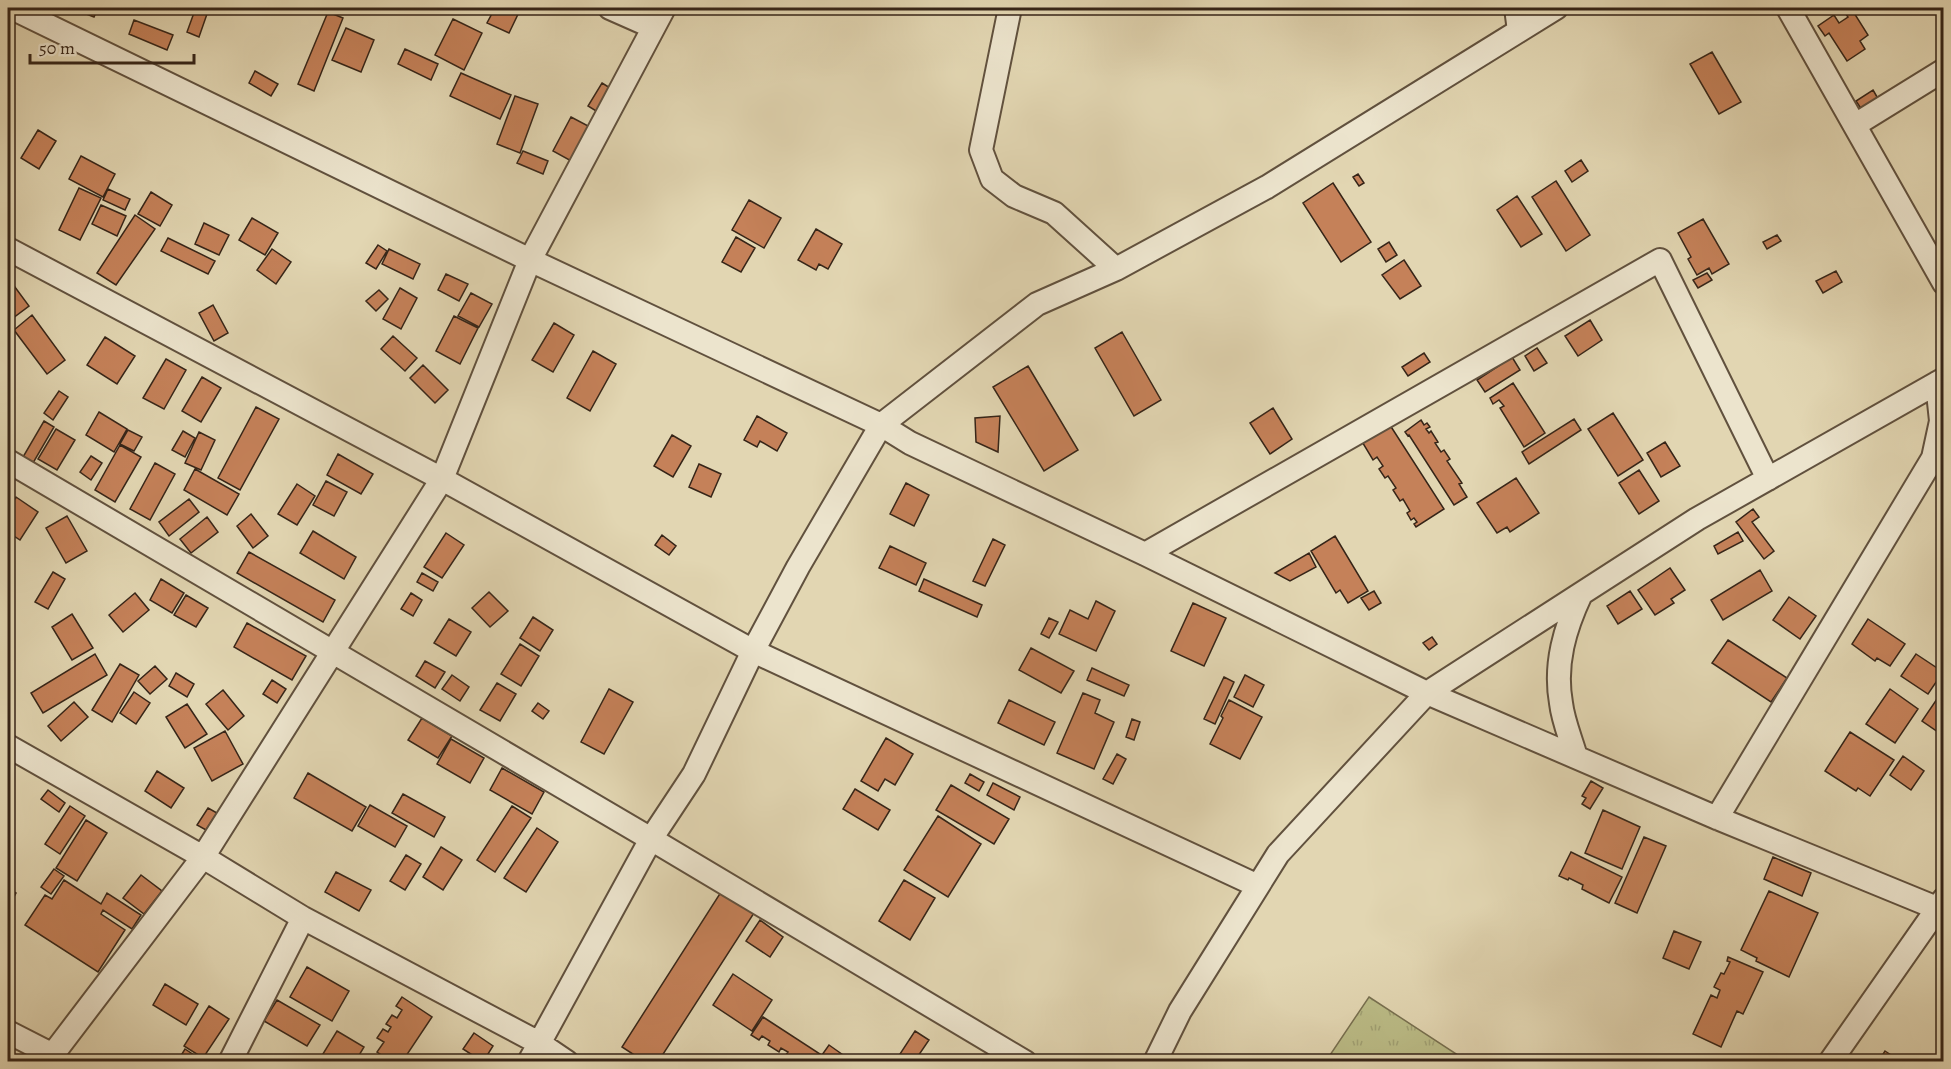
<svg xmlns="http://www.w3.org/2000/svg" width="1951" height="1069" viewBox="0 0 1951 1069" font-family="Alegreya,serif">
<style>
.grass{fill:url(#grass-tufts);stroke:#787050;stroke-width:1.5}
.building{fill:#c58159;stroke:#362518;stroke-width:1.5}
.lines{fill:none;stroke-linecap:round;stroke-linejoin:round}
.minor-casing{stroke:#61513e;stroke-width:26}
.minor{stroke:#ece4cd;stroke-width:22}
</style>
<defs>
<pattern id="grass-tufts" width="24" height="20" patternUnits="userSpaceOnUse" patternTransform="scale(1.5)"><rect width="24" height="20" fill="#bbbc87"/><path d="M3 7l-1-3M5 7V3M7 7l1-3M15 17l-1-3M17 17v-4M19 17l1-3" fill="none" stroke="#a1a174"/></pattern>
</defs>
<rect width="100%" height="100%" fill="#e2d6b2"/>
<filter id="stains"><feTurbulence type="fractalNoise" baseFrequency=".00333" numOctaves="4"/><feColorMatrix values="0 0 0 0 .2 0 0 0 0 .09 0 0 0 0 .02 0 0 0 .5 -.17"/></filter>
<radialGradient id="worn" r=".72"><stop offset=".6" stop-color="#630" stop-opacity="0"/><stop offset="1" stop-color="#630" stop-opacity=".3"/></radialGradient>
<path class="grass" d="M1369,997L1467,1061H1326Z"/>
<path class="building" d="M71,8H98L94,17Z
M236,8H254L251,14Z
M495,8H521L509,33L487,23Z
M1847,8H1851L1868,35L1860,41L1865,49L1847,61L1829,33L1825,36L1818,26L1834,15L1839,23L1848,17L1843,10Z
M195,10L207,14L199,37L187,32Z
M328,12L343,18L314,91L298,84Z
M453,19L482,33L464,70L435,55Z
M134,20L173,35L167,50L129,34Z
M346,28L374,40L361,72L332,60Z
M405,49L438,64L431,80L398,64Z
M1712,52L1741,102L1719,114L1690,64Z
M255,71L278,84L271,96L249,83Z
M461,73L511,95L500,119L450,96Z
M602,83L615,91L601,114L588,106Z
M1873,90L1880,102L1864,113L1856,101Z
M515,96L538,104L520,153L497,144Z
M571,117L592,128L573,162L553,151Z
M38,130L56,141L39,169L21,158Z
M523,151L548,161L543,174L517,163Z
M81,156L115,174L103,197L69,179Z
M1581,160L1588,171L1572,182L1565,171Z
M1358,174L1364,183L1359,186L1353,177Z
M1556,181L1590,235L1566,251L1532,197Z
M1333,183L1371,242L1341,262L1303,203Z
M79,188L101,198L80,240L59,230Z
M108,189L130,199L125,210L103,200Z
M151,192L172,205L160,226L138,214Z
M1517,196L1542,234L1521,247L1497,210Z
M749,200L781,218L764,248L732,230Z
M101,205L126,216L117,236L92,224Z
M135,215L155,229L116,285L97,273Z
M252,218L278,233L265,255L239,240Z
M1703,219L1729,264L1712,274L1709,268L1697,275L1688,259L1691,257L1678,233Z
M204,223L229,235L219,255L195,244Z
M816,229L842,244L828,269L819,264L816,270L798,260Z
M1777,235L1781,241L1767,249L1763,242Z
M736,237L755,248L741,272L722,262Z
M168,238L215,261L208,274L161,251Z
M1389,242L1397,255L1386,262L1378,249Z
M378,245L387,251L376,269L366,263Z
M272,249L291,262L276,284L257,270Z
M389,249L420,264L413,279L382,264Z
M1404,260L1421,286L1400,299L1382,275Z
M1836,271L1842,282L1823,293L1816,281Z
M1707,273L1712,280L1698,288L1693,280Z
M446,274L468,284L459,301L438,290Z
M9,279L29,306L9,321L8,318Z
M400,288L417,298L401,329L383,319Z
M379,290L388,299L376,311L366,301Z
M471,293L492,304L479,327L458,316Z
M213,305L228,333L214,341L199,313Z
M32,315L65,360L47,374L14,330Z
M454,316L478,328L460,364L436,351Z
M1590,320L1602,340L1578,356L1565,336Z
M554,323L574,335L553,372L532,360Z
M1122,332L1161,400L1134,416L1095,348Z
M393,336L417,358L405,371L381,349Z
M105,337L135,356L117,384L87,365Z
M1537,348L1547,363L1534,371L1525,356Z
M593,351L616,364L590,411L567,398Z
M1424,353L1430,362L1408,376L1402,367Z
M1512,357L1520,370L1485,392L1477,380Z
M166,359L186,370L164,409L143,398Z
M423,365L448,390L435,403L410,378Z
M1028,366L1078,450L1044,471L993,387Z
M202,377L221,388L201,422L182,411Z
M1513,383L1545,433L1524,447L1500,408L1504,406L1499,400L1493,404L1490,398Z
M59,391L68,397L53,420L44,413Z
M256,407L279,419L240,490L218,478Z
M1273,408L1292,439L1270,454L1250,423Z
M99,412L127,429L114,452L86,435Z
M1613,413L1643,460L1618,476L1588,429Z
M757,416L787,433L777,451L760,441L757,447L744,440Z
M1000,416L998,452L976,442L975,418Z
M1574,419L1581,430L1529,464L1522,452Z
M1421,420L1424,425L1427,423L1430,427L1426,429L1429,433L1431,431L1438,442L1435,443L1441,452L1444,450L1450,459L1447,461L1462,483L1459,484L1467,497L1454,505L1409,435L1408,436L1405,432Z
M44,421L54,427L33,463L23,457Z
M1388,422L1444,509L1416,527L1414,524L1417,522L1414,518L1411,520L1407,513L1410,511L1403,499L1400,501L1393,490L1396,488L1388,476L1385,478L1379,469L1383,466L1377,457L1373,460L1361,440Z
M56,429L75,440L57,470L38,459Z
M128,430L142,437L134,451L120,444Z
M183,431L195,438L185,457L172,450Z
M199,432L215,440L201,470L185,463Z
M672,435L691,446L673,477L654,466Z
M1665,442L1680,466L1661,477L1647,453Z
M120,445L141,457L115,502L95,490Z
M338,454L373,474L361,494L327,475Z
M91,456L102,463L91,480L80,472Z
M155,463L175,474L150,520L130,509Z
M699,464L721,474L711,497L689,487Z
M195,469L239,494L227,515L184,490Z
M1639,470L1659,501L1639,514L1619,483Z
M1516,478L1539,513L1510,532L1507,527L1497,533L1477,503Z
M326,481L347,492L334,516L313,505Z
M906,483L929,495L914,526L890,514Z
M297,484L315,496L297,525L278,514Z
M16,497L38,512L20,540L8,532V510Z
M189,499L199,512L169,536L159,522Z
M1753,509L1759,517L1752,522L1774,551L1764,559L1736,522Z
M251,514L268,536L253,548L237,526Z
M67,516L87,551L66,563L46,528Z
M207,517L218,532L191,553L180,539Z
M313,531L356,557L344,579L300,553Z
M1738,532L1743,541L1718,554L1714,546Z
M446,533L464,545L442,578L424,567Z
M662,535L676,546L669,555L655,545Z
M1335,536L1368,591L1348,603L1340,590L1336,593L1311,551Z
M993,539L1005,545L985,586L973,581Z
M890,546L926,563L916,585L879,568Z
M249,552L335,600L323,622L237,573Z
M1309,553L1316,567L1290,581L1275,573Z
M1670,568L1685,590L1671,599L1674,603L1655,615L1638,590Z
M1760,570L1772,591L1723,620L1711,600Z
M53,572L65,579L48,609L35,602Z
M422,573L438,582L433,591L417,582Z
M161,579L184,593L172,613L150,600Z
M924,579L982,605L977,617L919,591Z
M1374,591L1381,603L1369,610L1361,598Z
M1630,591L1642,609L1618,624L1607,606Z
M489,592L508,611L490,627L472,608Z
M135,593L149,610L123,632L109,615Z
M411,593L422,600L413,616L401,609Z
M186,595L208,608L196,627L174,615Z
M1789,597L1816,616L1800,639L1773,620Z
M1096,601L1115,611L1096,651L1059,634L1070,610L1088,619Z
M1193,603L1226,618L1204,666L1171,651Z
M72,614L93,648L72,660L52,627Z
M533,617L553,630L540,651L520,638Z
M1049,618L1058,622L1049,638L1041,634Z
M449,619L471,632L456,656L434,643Z
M1868,619L1905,644L1890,666L1877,658L1875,661L1852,644Z
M247,623L306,656L292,680L234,647Z
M1432,637L1437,644L1429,650L1423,643Z
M1728,640L1787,678L1771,702L1712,663Z
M520,644L539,656L521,686L501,674Z
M1031,648L1074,671L1061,693L1019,670Z
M95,654L107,675L43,713L31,693Z
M1916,654L1943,672L1928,694L1901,676Z
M425,661L445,672L435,688L416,676Z
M120,664L139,675L112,722L92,710Z
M155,666L167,679L150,694L138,681Z
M1092,668L1129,685L1124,696L1087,680Z
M176,673L194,684L187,697L169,686Z
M452,675L469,687L460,701L442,689Z
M1245,675L1264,685L1253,707L1234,697Z
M1224,677L1234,682L1215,724L1204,719Z
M272,680L286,689L277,703L263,694Z
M497,683L516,694L500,721L480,710Z
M609,689L633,702L604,754L581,742Z
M1890,689L1918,709L1895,743L1866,724Z
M223,690L244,716L228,730L206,704Z
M134,692L150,703L136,724L120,713Z
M1083,693L1100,700L1095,713L1114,722L1094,769L1057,753Z
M1937,699L1944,703V736L1922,721Z
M1009,700L1055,722L1044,745L998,723Z
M1229,700L1262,717L1240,759L1210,744L1223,718L1221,716Z
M74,702L88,717L61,741L48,726Z
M538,703L549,711L543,719L532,711Z
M187,704L207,734L185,748L166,717Z
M422,718L452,736L438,758L408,740Z
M1132,719L1140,722L1134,740L1126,737Z
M225,731L243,764L212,781L194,748Z
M1850,732L1894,760L1870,796L1858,788L1856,791L1825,771Z
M886,738L913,754L895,785L885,779L878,791L861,781Z
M451,739L484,758L470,783L437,764Z
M1117,754L1126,759L1113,784L1103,779Z
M1903,756L1924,771L1911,790L1890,775Z
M502,768L544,792L532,814L490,790Z
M157,771L184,788L171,808L145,791Z
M308,773L366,807L352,831L294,798Z
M970,774L984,782L979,791L965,783Z
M1591,781L1603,788L1590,809L1582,804L1586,798L1582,796Z
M993,783L1020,797L1014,810L987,795Z
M951,785L1009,819L994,844L936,810Z
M855,789L890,810L878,830L843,809Z
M48,790L65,803L59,812L41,799Z
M403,794L445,817L434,837L392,813Z
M370,805L407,826L395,847L358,826Z
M70,806L85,816L60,854L45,844Z
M512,806L531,818L495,872L477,860Z
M208,808L217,813L206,830L197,825Z
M1603,810L1640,827L1622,869L1585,853Z
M938,816L981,844L948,897L904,870Z
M86,820L107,833L77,881L56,868Z
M537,828L558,842L526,892L504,878Z
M1644,837L1666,846L1637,913L1615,903Z
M441,847L462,860L443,890L423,877Z
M1571,852L1622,877L1609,903L1582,889L1583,885L1569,878L1568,880L1559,876Z
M406,855L421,864L405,890L390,881Z
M1773,857L1811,873L1802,896L1764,879Z
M54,869L64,876L51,894L41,887Z
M336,872L371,890L359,911L325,892Z
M141,875L162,891L144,914L123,898Z
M64,880L101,904L107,893L141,915L132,929L103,910L101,914L125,930L98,972L25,925L45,895L52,899Z
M904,880L935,898L910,940L879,921Z
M8,888L16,893L8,908Z
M1769,891L1818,913L1789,977L1756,961L1757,958L1741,950Z
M721,892L754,913L658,1062H645L622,1047Z
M760,920L783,937L770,957L746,941Z
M1674,931L1701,942L1689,969L1663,958Z
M1728,957L1763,972L1743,1014L1737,1011L1721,1047L1693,1034L1711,995L1717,998L1720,990L1714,987L1721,973L1724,974L1730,962L1727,961Z
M307,967L349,991L332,1021L290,997Z
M733,974L772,1000L752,1031L713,1005Z
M165,984L198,1004L186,1025L153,1005Z
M402,997L432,1017L402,1062H392L377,1052L384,1042L377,1038L383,1029L388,1032L391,1027L386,1024L392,1015L397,1018L402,1010L396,1006Z
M277,1000L320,1025L307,1046L264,1021Z
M209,1006L229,1019L203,1058L184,1046Z
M763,1017L820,1054L816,1062L800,1060L794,1062L785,1056L788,1052L781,1048L779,1052L768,1045L770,1041L762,1036L759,1040L751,1035Z
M337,1031L364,1047L355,1062H318Z
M915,1031L929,1040L914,1062H904L898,1057Z
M474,1033L493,1046L483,1062L463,1049Z
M829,1045L853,1062H817Z
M185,1049L203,1061V1062H177Z
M1885,1051L1894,1057L1891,1062H1878Z"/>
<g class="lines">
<g class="minor-casing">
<path id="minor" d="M12,8L530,260L881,425L910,443L1145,554L1427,693L1717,818L1944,911
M610,8L653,27
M1010,8L981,150L992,179L1014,196L1054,213L1116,269
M1516,8L1519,31
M1788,8L1944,283
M1855,125L1944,70
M8,249L442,479L753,651L1258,886
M8,461L651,839L1025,1062
M1145,554L1660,260L1768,479
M8,746L203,857L303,918L539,1043L567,1062
M1576,757C1571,739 1563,721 1561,703C1554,664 1565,628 1581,594
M1717,818L1933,458L1941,421L1937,383
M8,1032L53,1055
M47,1062L203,857L442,479L530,260L664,8
M230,1062L303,918
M529,1062L651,839L694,774L753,651L798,567L881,425L1037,304L1116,269L1267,187L1556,8
M1155,1062L1180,1011L1278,854L1427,693L1697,519L1944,379
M1830,1062L1944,899"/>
</g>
<use href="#minor" class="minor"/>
</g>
<rect width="1951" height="1069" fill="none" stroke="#e2d6b2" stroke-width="30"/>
<rect x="9" y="9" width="1933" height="1051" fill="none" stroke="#362518" stroke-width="3"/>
<rect x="15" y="15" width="1921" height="1039" fill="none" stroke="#362518" stroke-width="1.5"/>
<path d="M30 54v9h164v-9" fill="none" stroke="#362518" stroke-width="3"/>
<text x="39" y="54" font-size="18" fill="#362518" stroke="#ece4cd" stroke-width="4.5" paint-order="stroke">50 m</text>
<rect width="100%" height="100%" filter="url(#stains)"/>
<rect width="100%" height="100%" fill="url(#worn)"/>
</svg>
